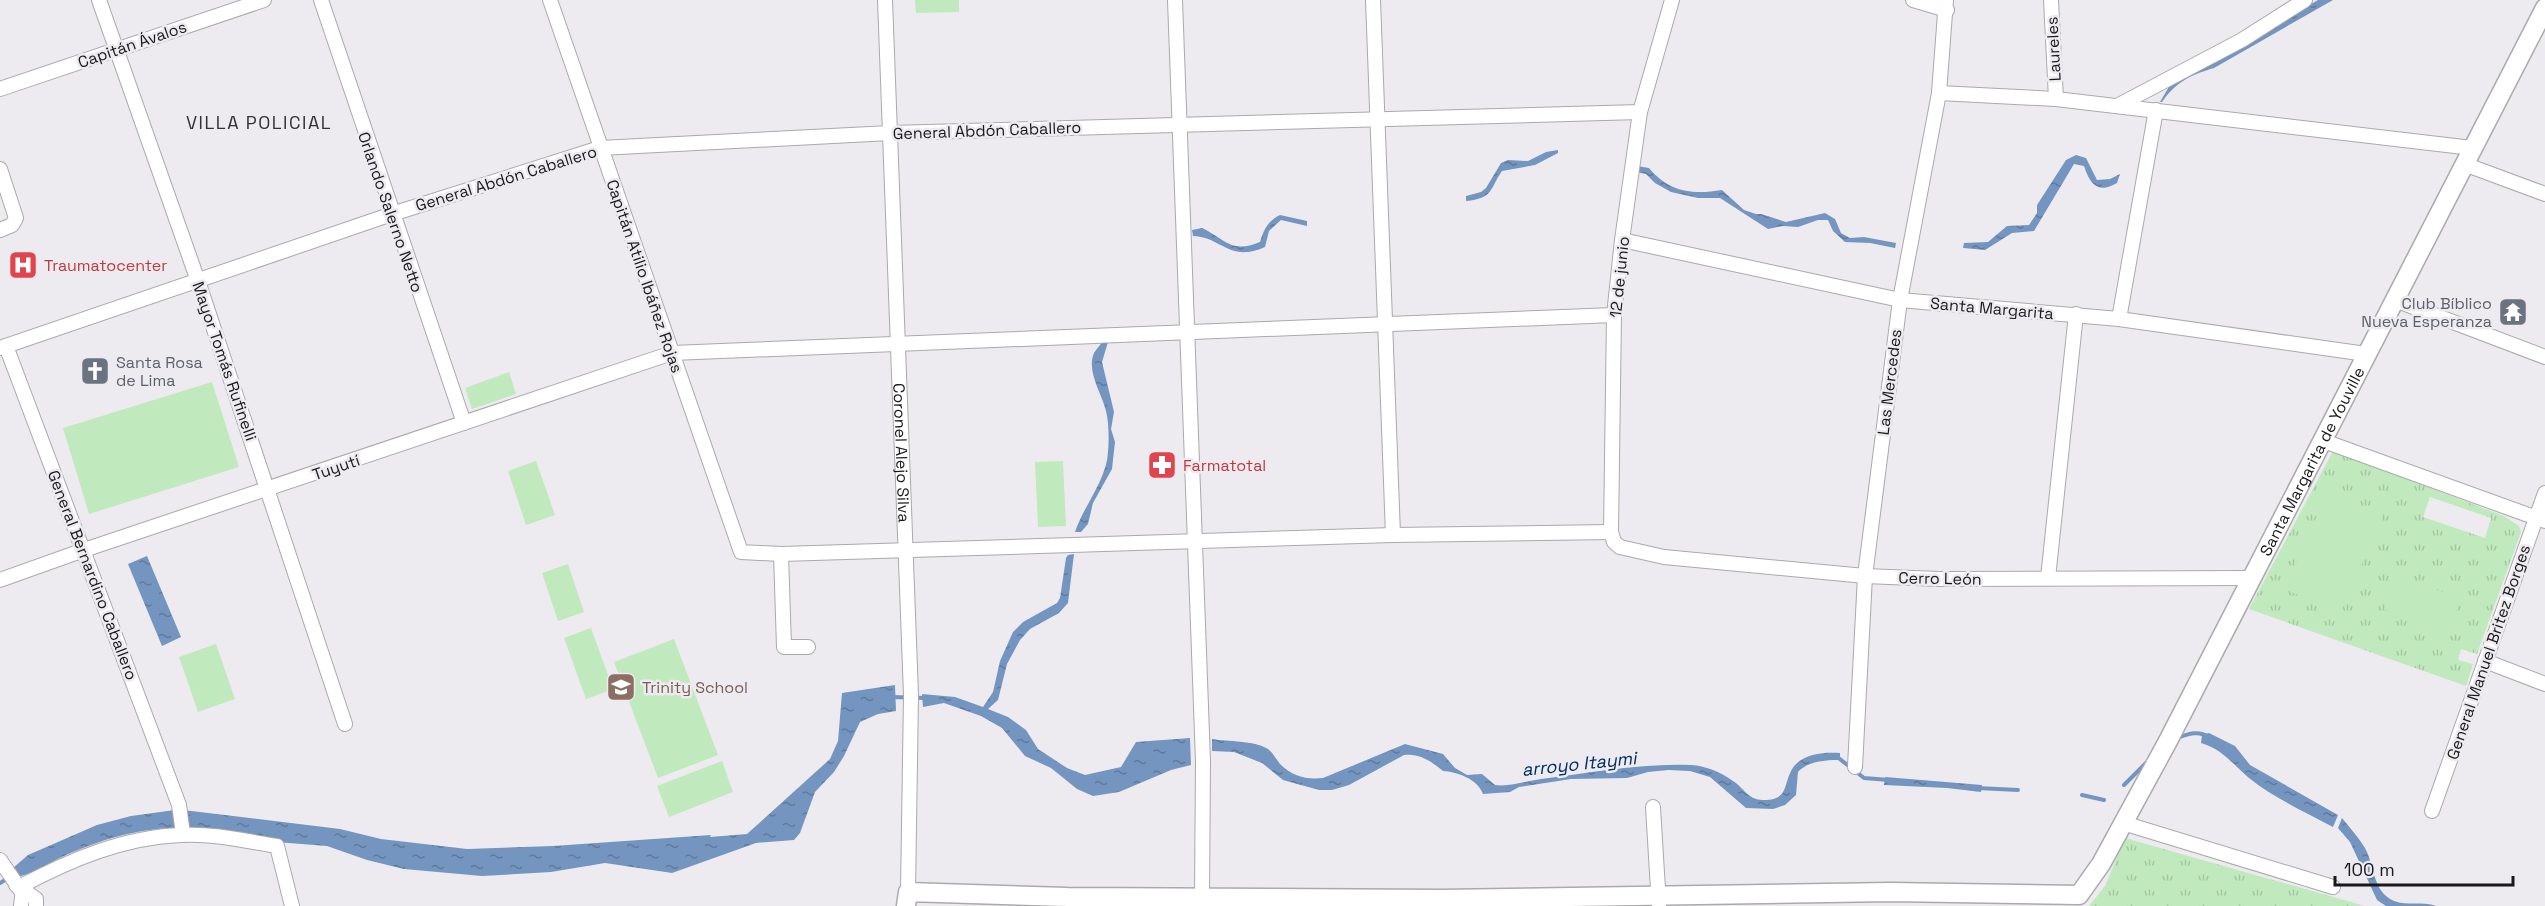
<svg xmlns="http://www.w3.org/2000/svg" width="2545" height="906" viewBox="0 0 2545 906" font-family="'Space Grotesk',sans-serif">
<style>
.grass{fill:url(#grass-tufts);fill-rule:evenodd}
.pitch{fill:#c0e9bd}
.water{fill:url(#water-ripples)}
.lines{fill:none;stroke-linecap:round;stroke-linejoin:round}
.stream{stroke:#7495bf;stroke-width:4}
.minor-casing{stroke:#aaa9ad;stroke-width:16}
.major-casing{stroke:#aaa9ad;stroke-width:21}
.minor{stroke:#fff;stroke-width:14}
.major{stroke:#fff;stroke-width:18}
.labels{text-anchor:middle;stroke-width:5;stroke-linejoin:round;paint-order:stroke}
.street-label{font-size:16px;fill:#19181a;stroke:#edebf0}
.health-label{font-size:16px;fill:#be3a42;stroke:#edebf0;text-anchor:start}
.worship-label{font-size:16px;fill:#5b616d;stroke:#edebf0;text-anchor:end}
.education-label{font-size:16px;fill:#785e54;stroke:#edebf0;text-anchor:start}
.neighbourhood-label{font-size:18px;letter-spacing:1.5px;fill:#323135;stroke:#edebf0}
.water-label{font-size:18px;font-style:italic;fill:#002e62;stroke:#edebf0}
</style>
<defs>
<pattern id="grass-tufts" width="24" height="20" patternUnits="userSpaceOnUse" patternTransform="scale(1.5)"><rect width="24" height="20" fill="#c0e9bd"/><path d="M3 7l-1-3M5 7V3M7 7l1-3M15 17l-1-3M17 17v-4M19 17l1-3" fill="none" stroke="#a4c7a2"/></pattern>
<pattern id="water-ripples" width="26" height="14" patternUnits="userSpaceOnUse" patternTransform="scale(1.5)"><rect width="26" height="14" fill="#7495bf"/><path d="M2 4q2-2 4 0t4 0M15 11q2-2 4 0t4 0" fill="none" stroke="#5e799a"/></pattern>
</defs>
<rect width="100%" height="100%" fill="#edebf0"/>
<path class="grass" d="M2336,452L2504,516L2519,526L2521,532L2477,654L2461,649L2458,660L2473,664L2466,686L2249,609L2332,453ZM2430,497L2491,518L2485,538L2423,517Z
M2125,838L2365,906H2089L2105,886Z"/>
<path class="pitch" d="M915,0H959V12L916,13Z
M509,372L516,394L472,409L465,388Z
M212,382L239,467L89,514L63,428Z
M536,461L555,515L526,525L508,471Z
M1063,461L1066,526L1038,527L1035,462Z
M2328,491L2383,516L2340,614L2285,589Z
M568,564L584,612L558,621L542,573Z
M2398,577L2461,598L2448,631L2384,609Z
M591,628L613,689L586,699L564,638Z
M674,639L718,755L658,778L614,662Z
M216,644L235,699L198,712L179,657Z
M722,761L733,792L669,817L657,786Z"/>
<path class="water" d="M2318,0H2333L2214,68C2190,75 2176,82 2162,102H2160L2170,85Z
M1558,150V153L1535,165L1502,171C1489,190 1494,198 1466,201V196L1481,192L1486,188L1501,163L1508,160L1528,161L1546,152Z
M2076,155L2086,158L2097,180L2110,179L2120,174L2117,183C2099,194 2090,185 2084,166L2074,164L2034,231L2012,233L1985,250L1963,248L1964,243L1988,242L2007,226L2029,225L2037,213V205L2066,160Z
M1637,166L1649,168C1669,192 1692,195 1722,190L1744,210L1756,214H1761L1786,222L1825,213L1835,219L1841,233L1850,238L1864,237L1896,243L1895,248L1870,243L1845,242L1833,231L1828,220H1818L1798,227L1783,226L1768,229L1720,198H1698L1671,192L1655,183L1646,174L1636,172Z
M1280,215L1307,221V226L1281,220L1269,231L1265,247C1229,263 1222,237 1193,236L1192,230L1202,228C1225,239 1231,254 1260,242C1264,229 1268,221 1280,215Z
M1102,342H1108L1102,362L1114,412L1111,429L1115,442L1112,469L1093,503L1088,524L1081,532H1075C1083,507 1107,479 1108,452C1109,440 1109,423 1106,411C1102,394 1086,371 1094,353C1096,349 1100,346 1102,342Z
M1074,554L1068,603L1059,613L1030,629L1020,640L1007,664L998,700L988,709L1008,717L1026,730L1038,749L1067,768L1085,775L1121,767L1136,742L1190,738L1191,765L1171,770L1119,792L1093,796L1077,789L1051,768L1025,756L1002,728L981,716L944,703L923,707L922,694L955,697L983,707L993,692L1000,661L1013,632L1023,622L1057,603L1060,598L1066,558L1068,555Z
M147,556L181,637L162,646L128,564Z
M895,685L896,711L878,714L860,722L844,756L834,772L815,792L800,833L794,840L756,843L672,873L605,863L551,872L482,876L404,869L367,860L327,846L252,840L207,828L185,827L183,810L340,829L381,839L467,849L553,846L711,835L710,837L747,834L830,759L838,741L842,693Z
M2209,733L2235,746L2250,765L2338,815L2333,827C2305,812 2274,798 2249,778C2233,764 2222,749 2201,743L2202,735Z
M1212,739C1229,742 1253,740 1268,749C1273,753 1276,759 1280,764C1292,776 1306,780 1323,778L1405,744L1443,754L1455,768L1467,775L1482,774L1495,785C1510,787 1526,781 1541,779C1590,773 1641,763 1691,765C1707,766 1720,772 1733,781C1744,788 1748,800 1763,800C1788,800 1783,787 1791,771C1800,753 1824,752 1840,753V760C1826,760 1808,761 1798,772L1796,795L1785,805L1773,809L1746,808L1710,777L1690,771L1668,770L1648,772L1627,778L1571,779L1519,787L1510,792L1483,794C1477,778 1456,772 1443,771C1431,761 1419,753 1404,755L1349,785L1332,790H1319L1283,780L1262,763L1234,752L1212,751Z
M1885,777L1982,785L1981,792L1947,788L1884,785Z
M175,810L178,828C138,828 100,840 64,856C48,863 35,873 17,877L13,868L28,855L97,825L131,816Z
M2342,818C2350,828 2359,838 2365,848C2375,866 2372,891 2394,901C2407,906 2423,901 2436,906H2386L2377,900L2350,842L2338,828Z"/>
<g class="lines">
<path class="stream" d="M892,697L926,698
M2177,738C2188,734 2198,730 2209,737
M1836,756L1864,778L1889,780
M2124,785L2146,763
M1977,788L2018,790
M2082,795L2104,800
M0,883L10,877"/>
<g class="minor-casing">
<g id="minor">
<path d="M99,0L198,281L345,724"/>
<path d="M321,0L464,423"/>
<path d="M550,0L741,552L781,554L1393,535L1611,532"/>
<path id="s1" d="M885,0L911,695L908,892"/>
<path d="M1175,0L1203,761L1202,897"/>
<path d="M1373,0L1393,535"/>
<path d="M1672,0L1640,112L1622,240L1614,315L1611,532L1614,542L1620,547L1664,557L1865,576L1939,579L2253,578"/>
<path d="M1913,0L1947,10"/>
<path d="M2051,0L2056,99"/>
<path d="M0,89L264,0"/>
<path d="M1939,93L2056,99L2472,148"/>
<path d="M2117,106L2242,40L2305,0"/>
<path d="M2464,164L2545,194"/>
<path d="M0,169L16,218L12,225L0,230"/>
<path d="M1622,240L1900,300L2119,319L2366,354"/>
<path d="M2395,300L2545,357"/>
<path d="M2119,319L2156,110"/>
<path d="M6,346L179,805L183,834"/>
<path d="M0,348L392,214L600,148L890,133L1640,112"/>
<path d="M2321,440L2545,521"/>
<path d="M781,554L784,647H808"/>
<path d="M2048,578L2076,314"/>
<path d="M0,580L84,550L672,353L1614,315"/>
<path d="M2485,661L2545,684"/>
<path d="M1855,767L1865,576L1900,300L1939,93L1946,0"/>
<path d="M1653,807L1659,906"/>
<path d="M2432,811L2545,493"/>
<path d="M2123,823L2333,887"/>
<path d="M0,860L24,895"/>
<path d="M16,885L21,886C70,860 124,837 181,835C213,833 246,841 277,846L292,906"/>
<path d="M21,906L22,897L29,894L36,899V906"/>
</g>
</g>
<g class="major-casing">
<g id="major">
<path id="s2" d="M906,906L908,892L1067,897L1441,899L1891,892L2079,895L2101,864L2168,741L2545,8"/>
</g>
</g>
<use href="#minor" class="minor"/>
<use href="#major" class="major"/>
</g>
<defs>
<g id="hospital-square" transform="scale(1.5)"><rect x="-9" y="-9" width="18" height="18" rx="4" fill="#e0444e" stroke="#edebf0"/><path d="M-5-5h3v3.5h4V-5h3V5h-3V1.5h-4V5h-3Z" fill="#fff"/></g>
<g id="temple-square" transform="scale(1.5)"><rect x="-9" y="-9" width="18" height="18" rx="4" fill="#6b7280" stroke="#edebf0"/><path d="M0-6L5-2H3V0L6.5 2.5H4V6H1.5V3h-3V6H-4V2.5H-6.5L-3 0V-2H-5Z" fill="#fff"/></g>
<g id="church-square" transform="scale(1.5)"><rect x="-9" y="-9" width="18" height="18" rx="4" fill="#6b7280" stroke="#edebf0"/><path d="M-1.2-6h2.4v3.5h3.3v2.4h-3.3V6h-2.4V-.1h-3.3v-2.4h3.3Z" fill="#fff"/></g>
<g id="pharmacy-square" transform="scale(1.5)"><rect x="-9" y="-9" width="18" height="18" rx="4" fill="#e0444e" stroke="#edebf0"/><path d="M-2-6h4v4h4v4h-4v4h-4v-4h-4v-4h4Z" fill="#fff"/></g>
<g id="school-square" transform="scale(1.5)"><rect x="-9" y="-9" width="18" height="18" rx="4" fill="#8d6e63" stroke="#edebf0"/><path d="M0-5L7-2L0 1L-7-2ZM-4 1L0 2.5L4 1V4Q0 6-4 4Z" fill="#fff"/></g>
</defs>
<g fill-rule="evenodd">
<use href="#hospital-square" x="23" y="265"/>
<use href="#temple-square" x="2513" y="312"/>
<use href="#church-square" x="95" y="371"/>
<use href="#pharmacy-square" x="1162" y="465"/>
<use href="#school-square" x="621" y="687"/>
</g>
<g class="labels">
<g class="street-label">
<text transform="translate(132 44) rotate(-19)" y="6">Capitán Ávalos</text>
<text transform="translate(2053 49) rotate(-93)" y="6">Laureles</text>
<text transform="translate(987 130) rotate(-2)" y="6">General Abdón Caballero</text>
<text transform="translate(506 178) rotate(-17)" y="6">General Abdón Caballero</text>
<text transform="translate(391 212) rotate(71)" y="6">Orlando Salerno Netto</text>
<text transform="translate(645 276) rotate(71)" y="6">Capitán Atilio Ibáñez Rojas</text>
<text transform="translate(1619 277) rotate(-84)" y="6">12 de junio</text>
<text transform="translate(1992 308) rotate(5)" y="6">Santa Margarita</text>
<text transform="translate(225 361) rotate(71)" y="6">Mayor Tomás Rufinelli</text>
<text transform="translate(1889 382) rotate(-83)" y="6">Las Mercedes</text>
<text dy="6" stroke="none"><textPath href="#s1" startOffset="453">Coronel Alejo Silva</textPath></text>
<text dy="6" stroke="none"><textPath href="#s2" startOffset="1678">Santa Margarita de Youville</textPath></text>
<text transform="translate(336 467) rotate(-19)" y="6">Tuyutí</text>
<text transform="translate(93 575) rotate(69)" y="6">General Bernardino Caballero</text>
<text transform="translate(1940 578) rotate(1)" y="6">Cerro León</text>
<text transform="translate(2488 652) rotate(-71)" y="6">General Manuel Britez Borges</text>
</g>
<g class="health-label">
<text x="44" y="271">Traumatocenter</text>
<text x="1183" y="471">Farmatotal</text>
</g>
<g class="worship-label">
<text x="2492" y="309">Club Bíblico<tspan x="2492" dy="18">Nueva Esperanza</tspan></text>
<text x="116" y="368" text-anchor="start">Santa Rosa<tspan x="116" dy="18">de Lima</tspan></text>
</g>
<g class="education-label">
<text x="642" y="693">Trinity School</text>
</g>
<g class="neighbourhood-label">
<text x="259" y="129">VILLA POLICIAL</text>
</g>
<g class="water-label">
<text transform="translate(1579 764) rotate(-6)" y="6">arroyo Itaymi</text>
</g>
</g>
<path d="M2335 876v9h178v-9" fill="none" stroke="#19181a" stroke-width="3"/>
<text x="2344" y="876" font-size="18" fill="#19181a" stroke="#edebf0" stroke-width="4.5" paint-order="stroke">100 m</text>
</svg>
